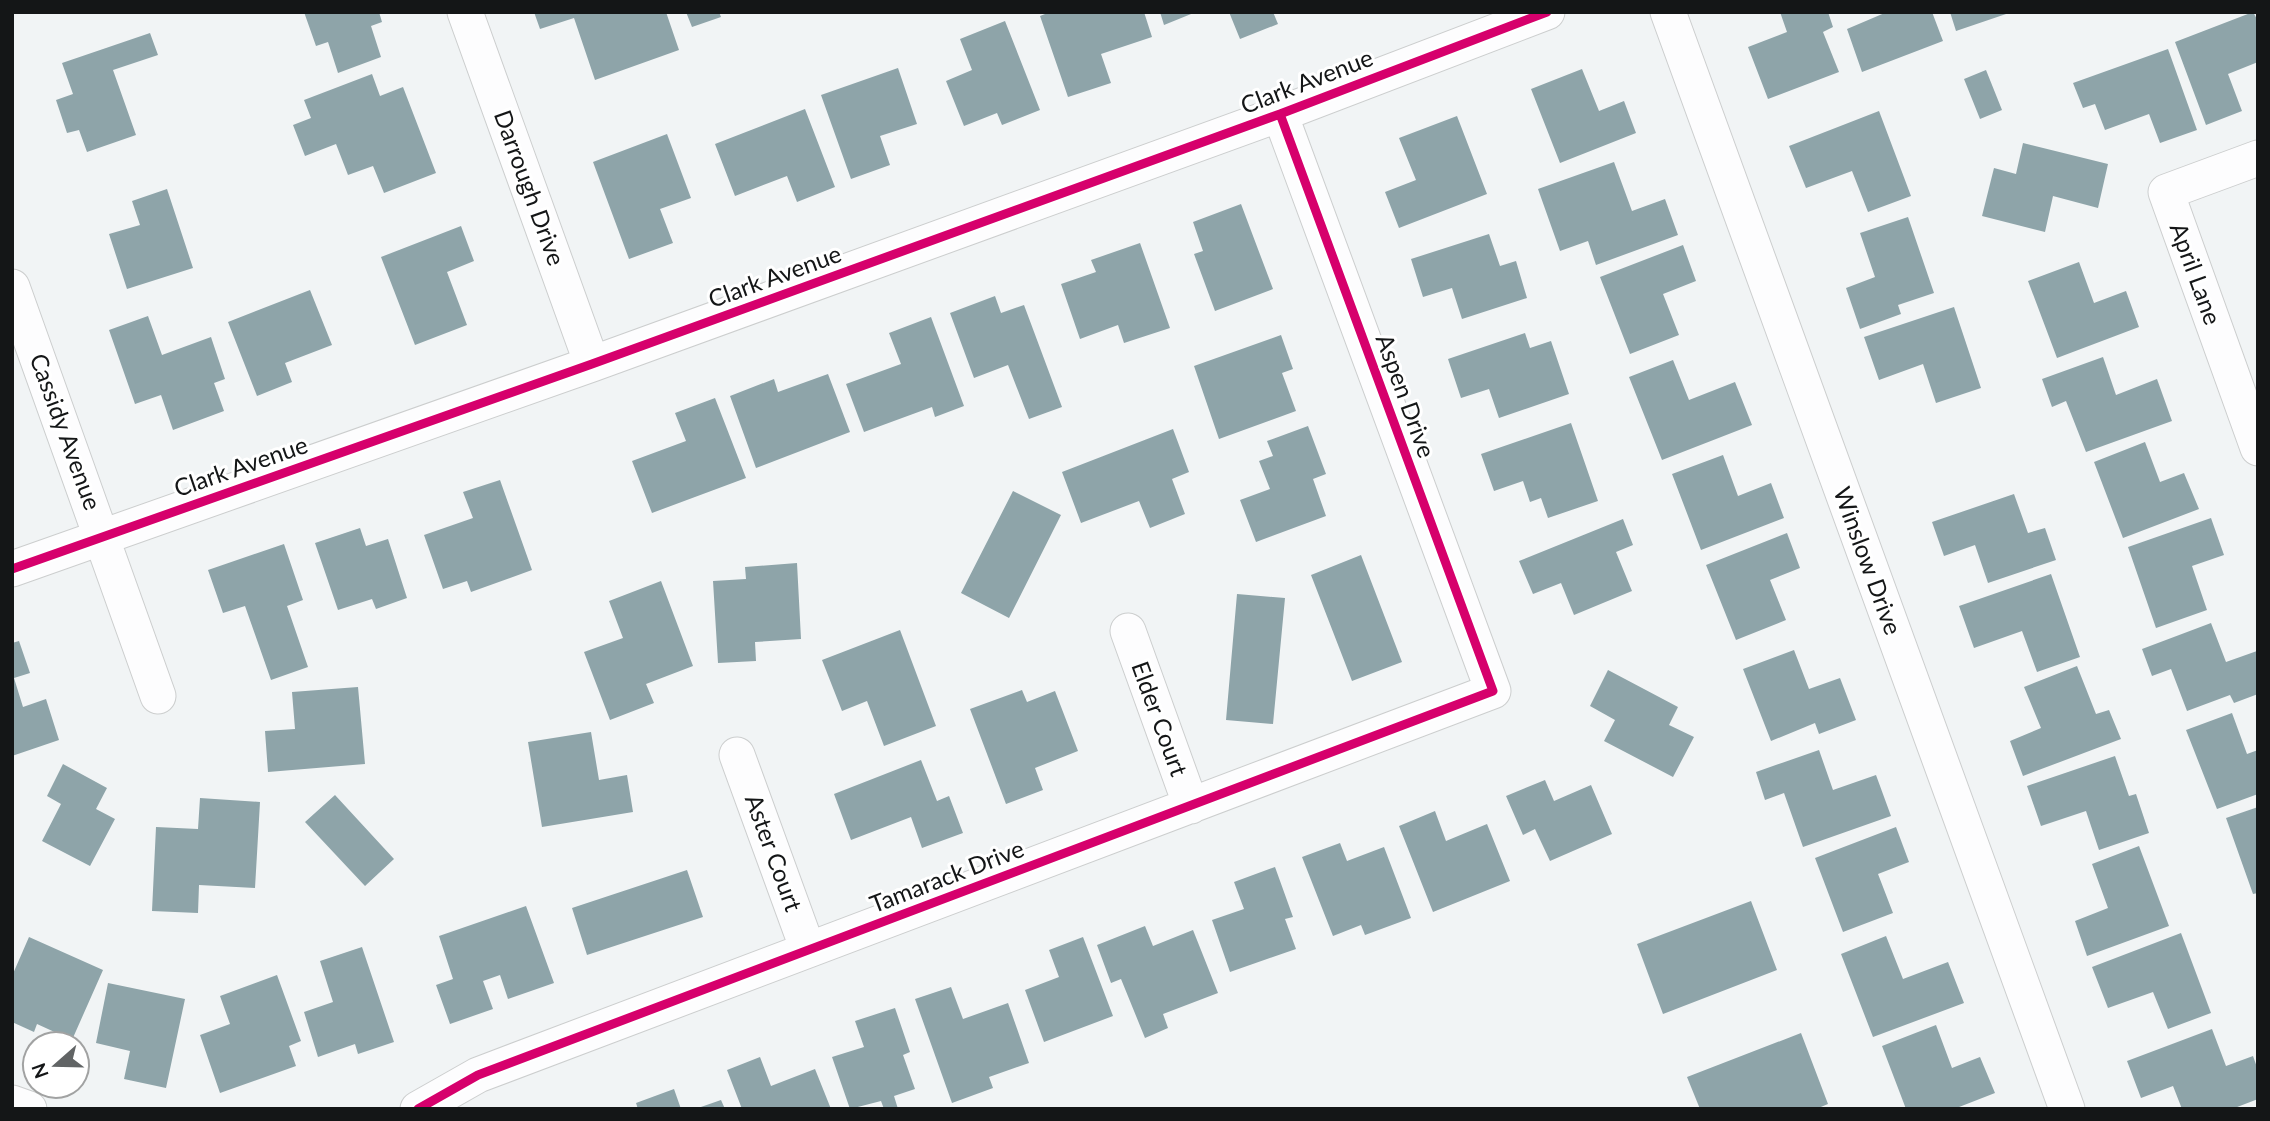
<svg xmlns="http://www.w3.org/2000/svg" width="2270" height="1121" viewBox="0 0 2270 1121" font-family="Lato,sans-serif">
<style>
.building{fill:#8ea4a9}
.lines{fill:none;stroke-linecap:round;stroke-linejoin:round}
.minor-casing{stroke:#cccece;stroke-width:37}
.minor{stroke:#fdfdfe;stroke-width:35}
.cycleway-casing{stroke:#fff;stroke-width:13}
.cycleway{stroke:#d6006c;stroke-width:9}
.labels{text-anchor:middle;stroke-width:6;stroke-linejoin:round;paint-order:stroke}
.street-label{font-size:24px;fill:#141617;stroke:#fff}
</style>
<rect width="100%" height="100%" fill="#f1f4f5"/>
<path class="building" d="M304,12H379L382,22L371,26L381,57L338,73L328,42L316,46Z
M534,12H666L679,50L595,80L574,18L540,29Z
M686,12H719L721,17L692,27Z
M1050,12H1144L1152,37L1101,54L1111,83L1068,97L1040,16Z
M1160,12H1196L1164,25Z
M1229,12H1273L1278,24L1240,39Z
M1780,12H1828L1833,27L1823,32L1839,72L1768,99L1748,47L1787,32Z
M1887,12H1932L1943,41L1862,72L1847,29Z
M1950,12H2009V13L1956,31Z
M2253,12L2258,21V62L2228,74L2242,111L2206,125L2175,42Z
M1005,21L1040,110L1002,125L997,113L964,126L946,81L972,70L960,39Z
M150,33L158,55L113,70L136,135L87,152L79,130L67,133L56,100L73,94L62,63Z
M2168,49L2197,130L2160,143L2149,114L2105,130L2095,104L2083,108L2073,83Z
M898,68L917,124L880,136L890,165L851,179L821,95Z
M1582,69L1599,111L1624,101L1636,133L1560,163L1531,89Z
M1986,70L2002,110L1980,119L1964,79Z
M372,74L380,96L403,87L436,173L384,193L373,166L348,175L336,144L305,156L293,125L311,118L304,100Z
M805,109L835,187L797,202L787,176L735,196L715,144Z
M1879,111L1911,196L1868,212L1852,171L1806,188L1789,146Z
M1457,116L1487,194L1399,228L1385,192L1416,180L1399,138Z
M667,134L691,198L660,209L673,243L629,259L593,162Z
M2023,143L2108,164L2098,208L2053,196L2045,232L1982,216L1994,168L2016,174Z
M1614,162L1632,211L1665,199L1678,235L1596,265L1588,241L1560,251L1538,189Z
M167,189L193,268L127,289L109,234L140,225L132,201Z
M1241,204L1273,289L1215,311L1194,254L1203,251L1193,222Z
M1908,217L1934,293L1898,305L1901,314L1860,329L1846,288L1875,277L1860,233Z
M461,226L474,261L447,272L467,325L415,345L381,257Z
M1489,234L1500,266L1516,261L1527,298L1462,319L1452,288L1423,297L1411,259Z
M1140,243L1170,328L1124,343L1118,325L1080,339L1061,284L1096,272L1091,260Z
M1683,245L1696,281L1663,294L1679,335L1630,354L1600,277Z
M2079,262L2094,303L2126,291L2139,327L2057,358L2028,281Z
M310,290L332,345L285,363L292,382L257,396L228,322Z
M995,296L1001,313L1024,305L1062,407L1029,419L1008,365L974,378L950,313Z
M1954,307L1981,388L1936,403L1923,364L1879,380L1864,337Z
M148,316L162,355L211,337L225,379L214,383L224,411L173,430L161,395L135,404L109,330Z
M931,317L964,406L935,417L932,407L864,432L846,384L901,364L889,333Z
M1525,333L1530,348L1551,341L1569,394L1499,418L1489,389L1461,398L1448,359Z
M1281,335L1293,369L1282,373L1296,411L1219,439L1194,366Z
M2103,357L2116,395L2157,379L2172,421L2086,452L2066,401L2052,407L2042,379Z
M1673,360L1689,400L1735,382L1752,425L1662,460L1629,377Z
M828,374L850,432L756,468L730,396L774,379L778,392Z
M715,398L746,478L652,513L632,461L686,441L675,413Z
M1571,423L1598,501L1548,518L1541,498L1530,502L1523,481L1494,491L1481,454Z
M1308,426L1326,474L1313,479L1326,516L1256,542L1240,500L1270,489L1259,461L1273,456L1267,441Z
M1173,429L1189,472L1172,479L1185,514L1150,528L1139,501L1081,523L1062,472Z
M2145,442L2160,482L2184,473L2199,509L2123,538L2094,462Z
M1723,455L1738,496L1771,483L1784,518L1701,550L1672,474Z
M500,480L532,570L471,592L467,581L443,589L424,535L473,518L463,492Z
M1013,491L1061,515L1009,618L961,593Z
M2014,494L2028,533L2045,528L2056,560L1988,583L1975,545L1944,556L1932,522Z
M2211,518L2224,555L2192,566L2207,610L2156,628L2128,547Z
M1623,519L1633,545L1616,552L1632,591L1574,615L1561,583L1533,594L1519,561Z
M360,528L366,546L388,539L407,598L376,609L372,599L338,610L315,543Z
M1787,533L1800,568L1770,580L1786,620L1736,640L1706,565Z
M284,544L303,600L287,606L308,667L271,680L245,606L223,613L208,570Z
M1361,555L1402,662L1352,681L1311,575Z
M797,563L801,639L755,642L756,661L718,663L713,581L746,579L745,567Z
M2051,574L2080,657L2037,672L2022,631L1974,648L1959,606Z
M661,581L693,666L646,684L654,703L610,720L584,652L623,638L609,601Z
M1237,594L1285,598L1273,724L1226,720Z
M2211,623L2226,662L2257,651L2258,694L2234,703L2230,695L2187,711L2171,669L2152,676L2142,649Z
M900,630L936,726L884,746L867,701L842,711L822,660Z
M19,641L30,673L14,678L23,707L46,699L59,740L12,756V643Z
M1794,650L1809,689L1840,678L1856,720L1819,734L1815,723L1771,741L1743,669Z
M2077,666L2096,714L2109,710L2121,739L2023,776L2010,741L2041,728L2024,687Z
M1608,670L1678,707L1669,725L1694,737L1673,777L1604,741L1615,720L1590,706Z
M358,687L365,764L268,772L265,731L295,729L292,692Z
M1022,690L1027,702L1055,691L1078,751L1035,768L1043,790L1006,804L970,709Z
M2232,713L2247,754L2258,750V794L2217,809L2186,730Z
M591,732L599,780L627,775L633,812L542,827L528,742Z
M1819,750L1833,790L1876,775L1891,816L1803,847L1784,793L1765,800L1756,772Z
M2115,756L2129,796L2136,794L2149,833L2099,850L2086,811L2041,826L2027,786Z
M921,760L937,801L949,796L963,833L922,848L911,817L851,840L834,794Z
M63,764L107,788L96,809L115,819L90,866L42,841L61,804L47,796Z
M1545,780L1554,801L1591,785L1612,834L1550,861L1535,829L1523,835L1506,796Z
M335,795L394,859L365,886L305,822Z
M200,798L260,802L255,888L199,885L198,913L152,911L156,827L198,829Z
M2258,807V893L2253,894L2226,818Z
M1435,811L1446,841L1487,824L1510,881L1433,912L1399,826Z
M1896,827L1909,862L1878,874L1893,913L1843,932L1815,858Z
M1340,843L1347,861L1384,847L1411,918L1365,935L1361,925L1333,936L1302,857Z
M2139,846L2169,926L2087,956L2075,921L2108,908L2092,864Z
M1275,867L1293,917L1285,919L1296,949L1230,972L1212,920L1244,909L1234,882Z
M687,870L703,917L587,955L572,908Z
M1751,901L1777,970L1663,1014L1637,944Z
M526,906L554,983L508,999L500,975L483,981L493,1009L450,1024L436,985L453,979L439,936Z
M1145,926L1153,946L1193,930L1218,993L1163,1014L1168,1028L1145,1038L1121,979L1111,983L1097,945Z
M2181,933L2211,1013L2168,1029L2153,992L2108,1008L2092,967Z
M1886,936L1903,979L1948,962L1964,1003L1873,1037L1841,954Z
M29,937L103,970L72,1040L37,1024L34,1032L12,1022V976Z
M1083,937L1113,1016L1044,1042L1025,990L1059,977L1049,950Z
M362,947L394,1042L358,1054L355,1044L318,1057L304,1012L333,1002L320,961Z
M277,975L301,1041L289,1046L296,1066L220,1093L200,1035L230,1024L220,996Z
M108,983L185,999L166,1088L124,1079L130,1051L96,1043Z
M951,987L963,1019L1008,1003L1029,1063L989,1077L993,1088L952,1103L915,999Z
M895,1008L910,1052L903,1055L915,1089L894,1096L898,1109H884L881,1101L850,1109L832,1057L864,1047L855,1021Z
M1936,1025L1952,1068L1980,1057L1995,1093L1954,1109H1906L1882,1046Z
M2212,1029L2226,1066L2253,1056L2258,1070V1099L2232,1109H2182L2173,1086L2141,1098L2127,1061Z
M1801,1033L1828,1104L1816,1109H1700L1687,1077Z
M760,1057L771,1086L815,1069L831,1109H742L727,1070Z
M674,1089L681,1109H638L636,1103Z
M721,1100L725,1109H698V1108Z"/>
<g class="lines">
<g class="minor-casing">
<path id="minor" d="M465,12L592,364
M1668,12L2067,1109
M2258,158L2166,192L2258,448
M12,287L158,696
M12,569L592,364L1280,114L1547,12
M1128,631L1191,806
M737,755L808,950
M12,1103L29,1109
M418,1109L478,1075L1493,691L1280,114"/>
</g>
<use href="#minor" class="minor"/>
<g class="cycleway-casing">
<path id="cycleway" d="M12,569L592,364L1280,114L1547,12
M418,1109L478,1075L1493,691L1280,114"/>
</g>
<use href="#cycleway" class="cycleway"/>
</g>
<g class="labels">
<g class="street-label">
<text transform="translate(1307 82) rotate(-21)" y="8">Clark Avenue</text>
<text transform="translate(529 188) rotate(70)" y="8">Darrough Drive</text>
<text transform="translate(2195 274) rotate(70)" y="8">April Lane</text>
<text transform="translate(775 277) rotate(-20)" y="8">Clark Avenue</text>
<text transform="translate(1405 396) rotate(70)" y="8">Aspen Drive</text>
<text transform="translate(65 432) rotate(70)" y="8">Cassidy Avenue</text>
<text transform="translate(241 467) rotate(-19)" y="8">Clark Avenue</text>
<text transform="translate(1867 561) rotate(70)" y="8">Winslow Drive</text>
<text transform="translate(1159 719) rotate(70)" y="8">Elder Court</text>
<text transform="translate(773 853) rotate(70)" y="8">Aster Court</text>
<text transform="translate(947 877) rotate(-21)" y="8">Tamarack Drive</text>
</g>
</g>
<rect width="2270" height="1121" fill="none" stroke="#141617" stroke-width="28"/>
<g transform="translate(56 1065) rotate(250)"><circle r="33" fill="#ffffff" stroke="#a1a2a2" stroke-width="2"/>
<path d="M0-5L12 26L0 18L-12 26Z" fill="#616465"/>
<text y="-10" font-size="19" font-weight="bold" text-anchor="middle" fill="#141617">N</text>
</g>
</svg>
